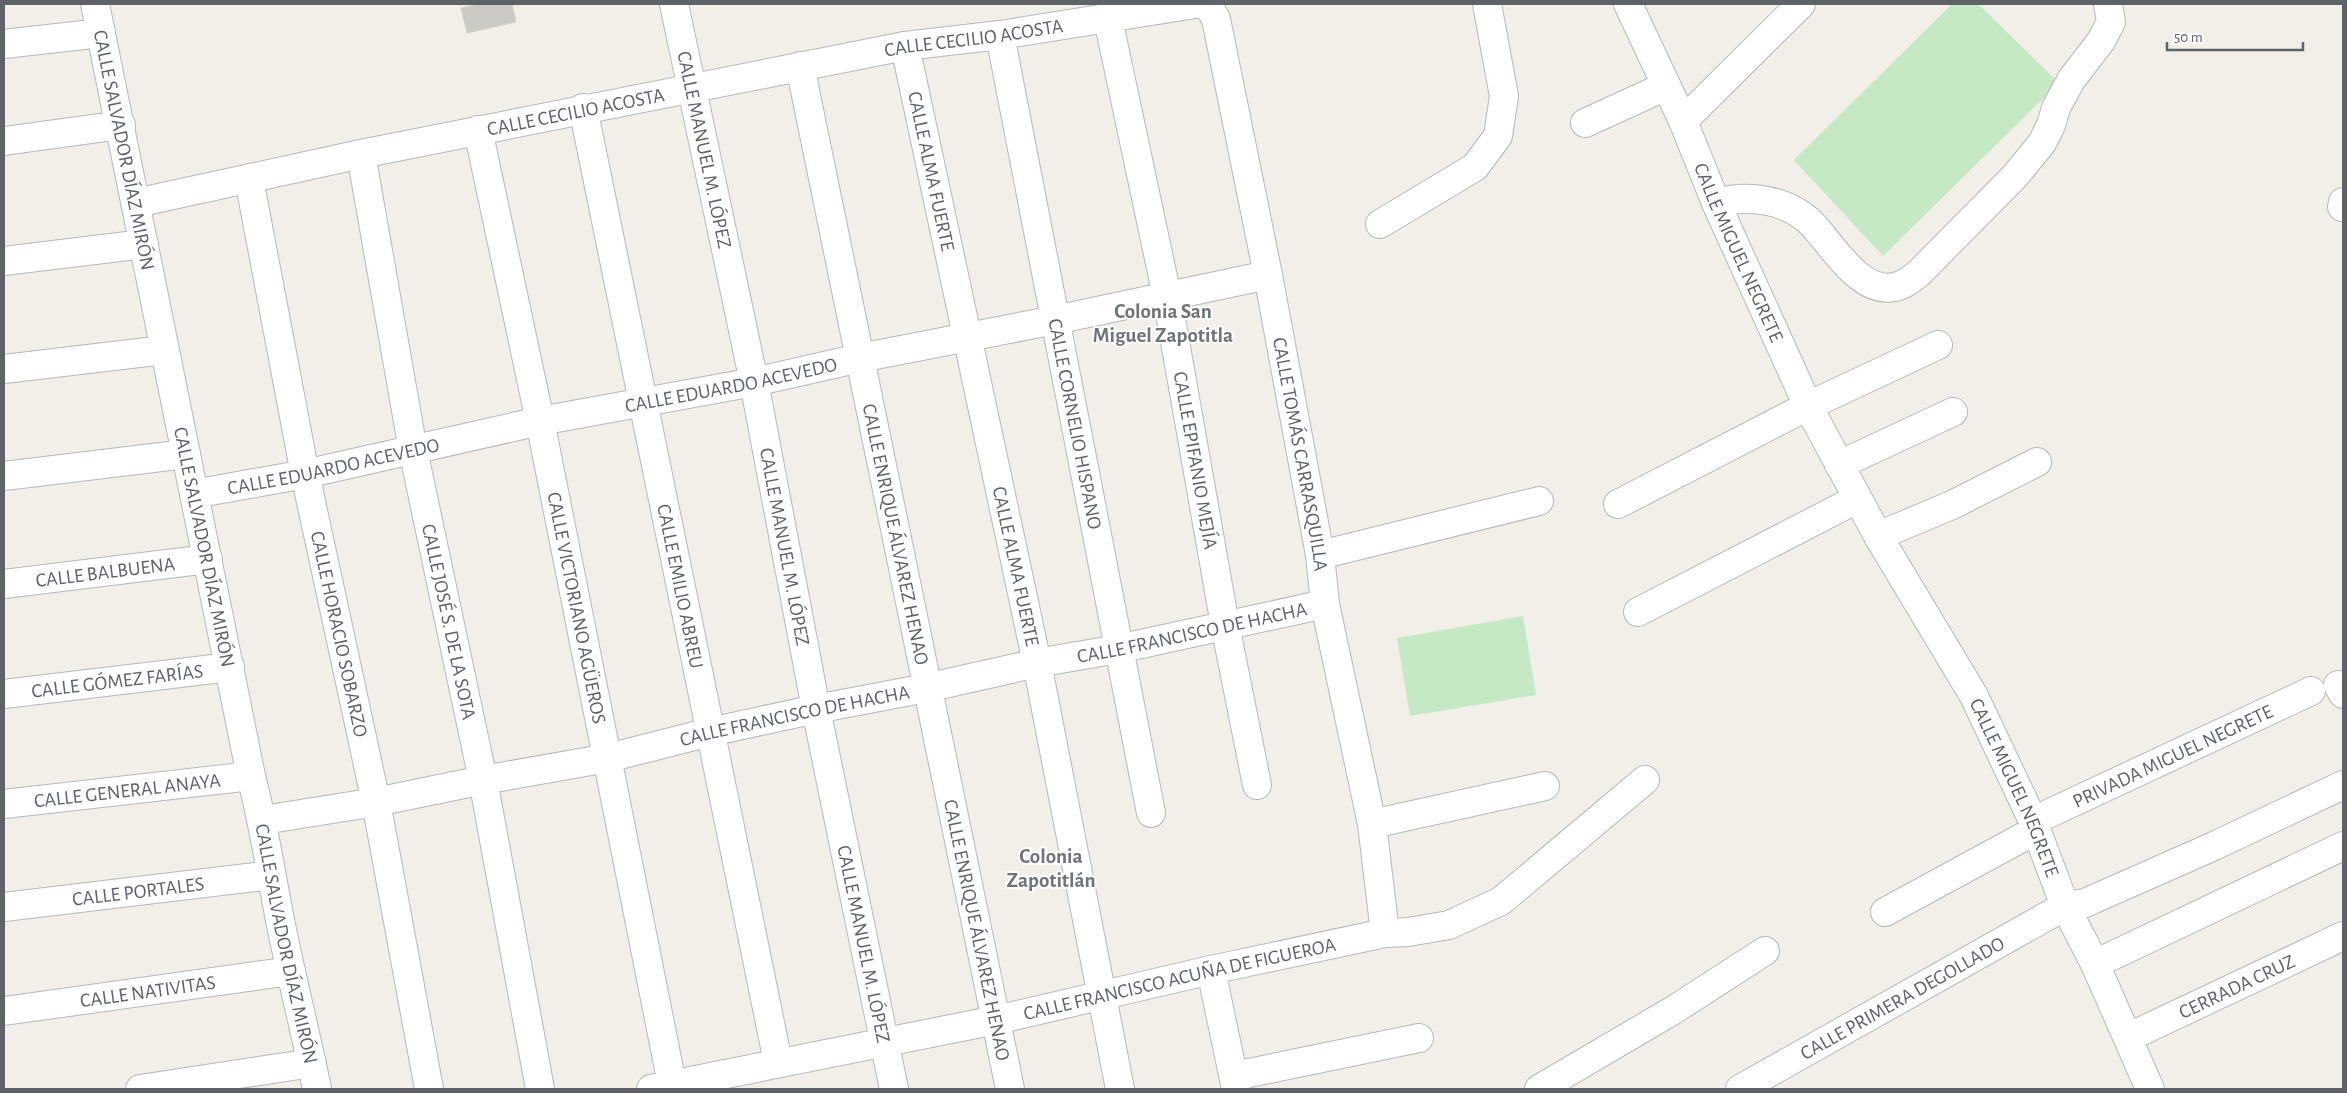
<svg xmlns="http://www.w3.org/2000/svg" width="2347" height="1093" viewBox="0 0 2347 1093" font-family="'Alegreya Sans',sans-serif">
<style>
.green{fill:#c5e8c5}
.building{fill:#cccac5;stroke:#d6d1c6}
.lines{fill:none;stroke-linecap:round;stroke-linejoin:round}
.minor-casing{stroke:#b5b8bc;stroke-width:30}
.minor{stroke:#fff;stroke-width:28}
.labels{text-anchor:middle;stroke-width:4;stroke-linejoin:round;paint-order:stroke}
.street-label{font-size:20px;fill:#5f6368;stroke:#fff}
.neighbourhood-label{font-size:21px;font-weight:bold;fill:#70757a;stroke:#fff}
</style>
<rect width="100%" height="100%" fill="#f1efe8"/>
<path class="green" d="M1952,4H1978L2059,83L1883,256L1794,160Z
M1523,616L1536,695L1410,716L1397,638Z"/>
<path class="building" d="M480,4H512L516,22L467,33L461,8Z"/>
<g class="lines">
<g class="minor-casing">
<g id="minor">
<path id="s1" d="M95,4L251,776C264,825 271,875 281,925C292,980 306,1034 317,1089"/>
<path id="s2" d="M674,4L754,382L816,709L894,1089"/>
<path id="s3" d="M1202,4L1209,7L1216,19L1268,275L1320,555L1325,604L1372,824L1385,933"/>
<path id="s4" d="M1628,4L1683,121L1716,203L1808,406L1878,536L1974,696L2033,821L2065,906L2095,964L2150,1089"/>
<path id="s5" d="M1108,19L1167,296L1225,625L1257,785"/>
<path id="s6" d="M1000,35L1151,813"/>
<path d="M4,44L101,33"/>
<path id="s7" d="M905,46L1037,663L1120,1089"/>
<path id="s8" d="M800,66L1010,1089"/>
<path id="s9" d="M583,108L778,1062"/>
<path d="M1683,121L1801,4"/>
<path d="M1585,123L1666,86"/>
<path id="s10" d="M478,130L540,421L672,1084"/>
<path d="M4,141L121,125"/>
<path id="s11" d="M361,154L413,450L483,780L540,1089"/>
<path id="s12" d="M249,179L305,474L376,802L429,1089"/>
<path id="s13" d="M136,203L361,154L905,46L1000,35L1195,4"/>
<path d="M1716,203C1748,194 1788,199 1813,225C1833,246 1860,294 1894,287C1903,286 1911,279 1918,274L2015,176L2042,143L2051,125L2056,108L2071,80L2101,41L2111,22L2108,4"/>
<path d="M2342,207L2343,202"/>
<path d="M1380,224L1475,167L1498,136L1504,96L1487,4"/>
<path d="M4,261L144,244"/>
<path d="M4,369L164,350"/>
<path d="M1839,465L1953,412"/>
<path d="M4,476L186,454"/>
<path id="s14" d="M194,494L305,474L540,421L754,382L860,358L1055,320L1268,275"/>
<path d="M1618,504L1808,406L1938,345"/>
<path d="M1878,536L1952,505L2037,462"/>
<path d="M1320,555L1539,501"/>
<path id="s15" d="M4,584L208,559"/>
<path d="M1638,612L1857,499"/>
<path d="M2338,685L2343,694"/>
<path id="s16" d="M4,694L230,667"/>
<path id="s17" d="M4,804L251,776"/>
<path id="s18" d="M263,820L376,802L483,780L608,758L710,732L816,709L926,688L1037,663L1118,649L1325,604"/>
<path id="s19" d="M2033,821L2311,691"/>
<path d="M1372,824L1545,786"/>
<path id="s20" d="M4,907L271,875"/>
<path d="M1885,912L2036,830"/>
<path d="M2095,964L2343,846"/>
<path d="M1211,970L1236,1089"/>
<path id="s21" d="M4,1011L291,971"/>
<path id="s22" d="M2129,1037L2343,936"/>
<path d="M1234,1076L1419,1038"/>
<path d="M140,1089L312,1063"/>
<path id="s23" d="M651,1089L996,1020L1211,970L1385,933L1408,932L1449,925L1501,901L1645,780"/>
<path d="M1539,1089L1672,1011L1765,951"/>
<path id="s24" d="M1740,1089L2065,906L2085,903L2214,846L2343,785"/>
</g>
</g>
<use href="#minor" class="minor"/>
</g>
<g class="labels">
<g class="street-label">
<text dy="7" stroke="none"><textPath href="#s13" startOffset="854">CALLE CECILIO ACOSTA</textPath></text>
<text dy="7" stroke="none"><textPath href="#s13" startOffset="449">CALLE CECILIO ACOSTA</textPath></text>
<text dy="7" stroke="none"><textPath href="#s2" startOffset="149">CALLE MANUEL M. LÓPEZ</textPath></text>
<text dy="7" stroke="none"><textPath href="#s1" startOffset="149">CALLE SALVADOR DÍAZ MIRÓN</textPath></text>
<text dy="7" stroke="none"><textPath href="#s7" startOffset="128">CALLE ALMA FUERTE</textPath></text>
<text dy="7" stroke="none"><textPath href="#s4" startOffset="272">CALLE MIGUEL NEGRETE</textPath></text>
<text dy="7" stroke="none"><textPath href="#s14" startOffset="548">CALLE EDUARDO ACEVEDO</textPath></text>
<text dy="7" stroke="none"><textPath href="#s6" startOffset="396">CALLE CORNELIO HISPANO</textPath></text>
<text dy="7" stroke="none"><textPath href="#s3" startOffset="465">CALLE TOMÁS CARRASQUILLA</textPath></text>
<text dy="7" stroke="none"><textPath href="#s5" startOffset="450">CALLE EPIFANIO MEJÍA</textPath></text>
<text dy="7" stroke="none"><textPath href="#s14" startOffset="142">CALLE EDUARDO ACEVEDO</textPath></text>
<text dy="7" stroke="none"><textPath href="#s8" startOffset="478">CALLE ENRIQUE ÁLVAREZ HENAO</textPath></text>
<text dy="7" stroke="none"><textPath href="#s2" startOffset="554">CALLE MANUEL M. LÓPEZ</textPath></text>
<text dy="7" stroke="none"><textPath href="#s1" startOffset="554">CALLE SALVADOR DÍAZ MIRÓN</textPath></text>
<text dy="7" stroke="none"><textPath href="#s7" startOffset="532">CALLE ALMA FUERTE</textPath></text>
<text dy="7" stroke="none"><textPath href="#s15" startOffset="102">CALLE BALBUENA</textPath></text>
<text dy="7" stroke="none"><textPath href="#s9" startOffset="488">CALLE EMILIO ABREU</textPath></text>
<text dy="7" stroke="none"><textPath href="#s10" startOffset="488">CALLE VICTORIANO AGÜEROS</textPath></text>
<text dy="7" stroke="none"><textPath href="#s11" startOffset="476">CALLE JOSÉ S. DE LA SOTA</textPath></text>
<text dy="7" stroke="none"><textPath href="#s18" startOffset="948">CALLE FRANCISCO DE HACHA</textPath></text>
<text dy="7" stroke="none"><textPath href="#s12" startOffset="464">CALLE HORACIO SOBARZO</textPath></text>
<text dy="7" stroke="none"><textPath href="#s16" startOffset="114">CALLE GÓMEZ FARÍAS</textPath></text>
<text dy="7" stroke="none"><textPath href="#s18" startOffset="542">CALLE FRANCISCO DE HACHA</textPath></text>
<text dy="7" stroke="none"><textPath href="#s19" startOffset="154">PRIVADA MIGUEL NEGRETE</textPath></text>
<text dy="7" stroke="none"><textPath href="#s4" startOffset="875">CALLE MIGUEL NEGRETE</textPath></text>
<text dy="7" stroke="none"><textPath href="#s17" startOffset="124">CALLE GENERAL ANAYA</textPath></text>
<text dy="7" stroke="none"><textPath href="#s20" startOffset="135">CALLE PORTALES</textPath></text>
<text dy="7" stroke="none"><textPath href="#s8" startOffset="882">CALLE ENRIQUE ÁLVAREZ HENAO</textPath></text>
<text dy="7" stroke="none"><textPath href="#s1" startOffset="959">CALLE SALVADOR DÍAZ MIRÓN</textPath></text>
<text dy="7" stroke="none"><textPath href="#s2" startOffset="959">CALLE MANUEL M. LÓPEZ</textPath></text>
<text dy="7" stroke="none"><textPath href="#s23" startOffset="540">CALLE FRANCISCO ACUÑA DE FIGUEROA</textPath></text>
<text dy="7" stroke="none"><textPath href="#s22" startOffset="119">CERRADA CRUZ</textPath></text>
<text dy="7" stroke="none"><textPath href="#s21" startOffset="145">CALLE NATIVITAS</textPath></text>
<text dy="7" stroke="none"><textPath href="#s24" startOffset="186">CALLE PRIMERA DEGOLLADO</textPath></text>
</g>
<g class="neighbourhood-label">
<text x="1163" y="318">Colonia San<tspan x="1163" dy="24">Miguel Zapotitla</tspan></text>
<text x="1051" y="863">Colonia<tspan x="1051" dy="24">Zapotitlán</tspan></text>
</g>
</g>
<rect width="2347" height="1093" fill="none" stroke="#5f6368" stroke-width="10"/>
<path d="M2167 42v8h136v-8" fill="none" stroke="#5f6368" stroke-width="2.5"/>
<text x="2174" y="42" font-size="15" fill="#5f6368" stroke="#ffffff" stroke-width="4" paint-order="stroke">50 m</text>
</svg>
